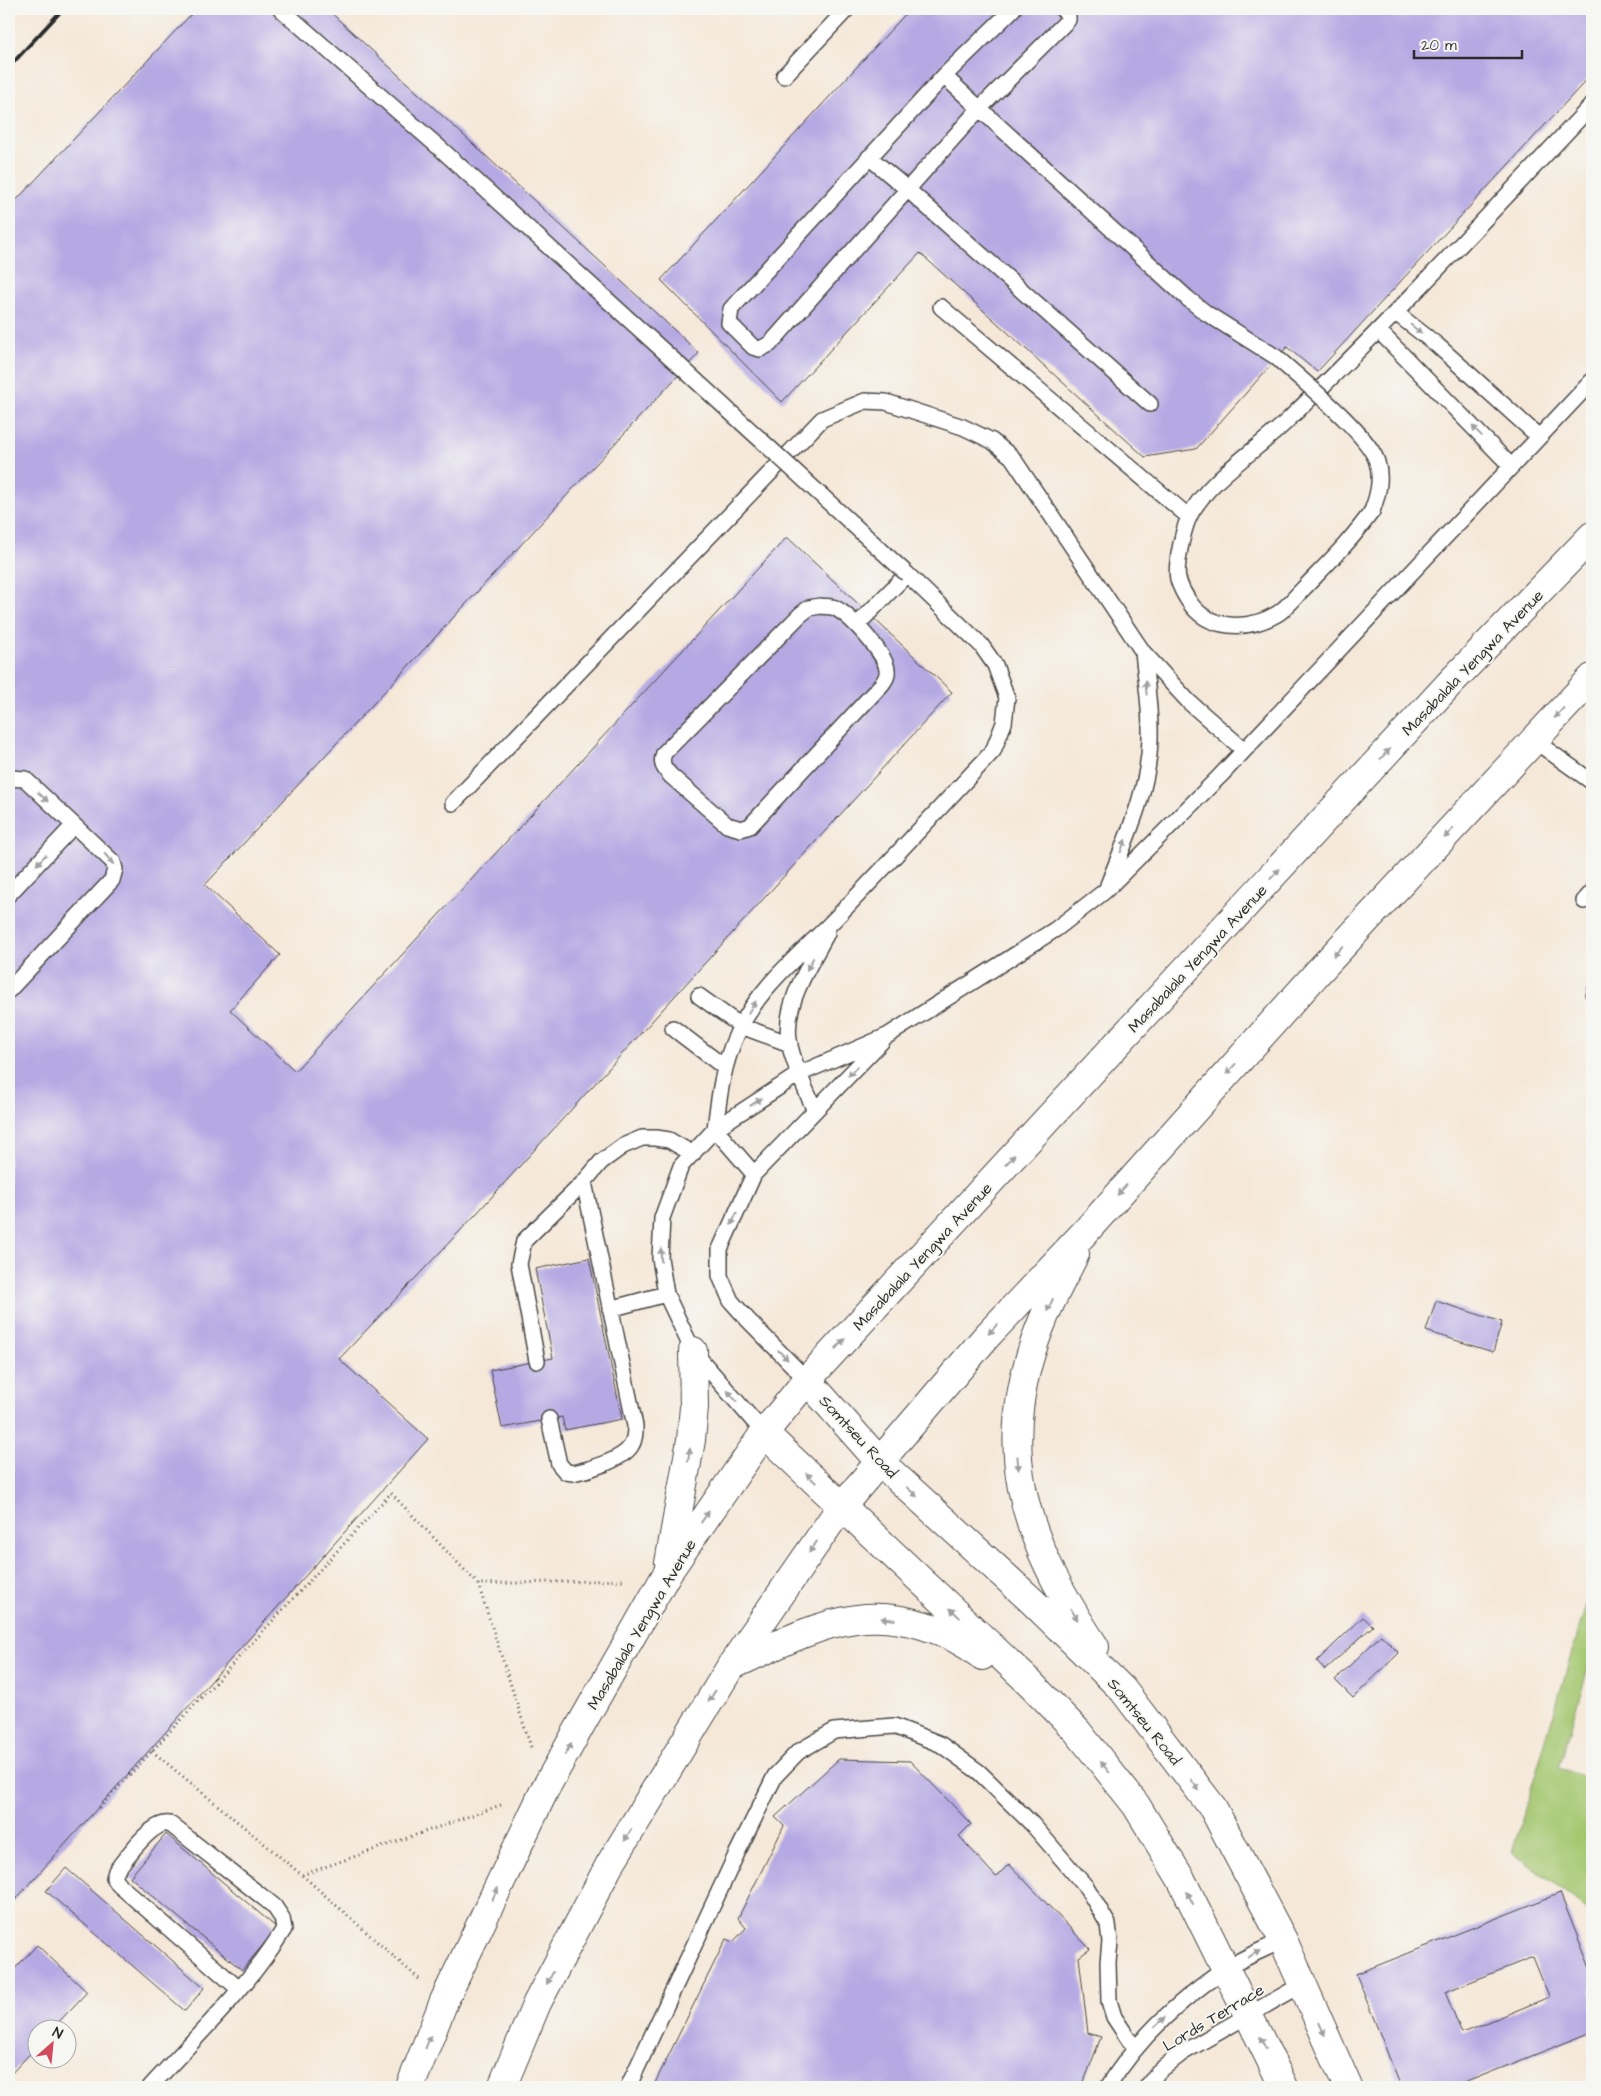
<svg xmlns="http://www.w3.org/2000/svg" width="1601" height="2096" viewBox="0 0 1601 2096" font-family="'Architects Daughter',sans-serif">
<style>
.green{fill:#a4c770;stroke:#68794e}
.building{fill:#b5a9e3;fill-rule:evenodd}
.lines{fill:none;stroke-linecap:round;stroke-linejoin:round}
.lane-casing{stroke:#494745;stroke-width:18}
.secondary-casing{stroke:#494745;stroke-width:30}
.path{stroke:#494745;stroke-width:3;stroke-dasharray:1 4;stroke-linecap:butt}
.lane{stroke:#fff;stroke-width:15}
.secondary{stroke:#fff;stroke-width:28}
.rail{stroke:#2b2b2b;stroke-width:4}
.lane-bridge-casing{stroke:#494745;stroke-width:18;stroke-linecap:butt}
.lane-bridge{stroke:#fff;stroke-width:15}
.oneway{fill:#a0a0a0}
.labels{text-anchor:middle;stroke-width:4;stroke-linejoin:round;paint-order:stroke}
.street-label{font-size:16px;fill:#2b2b2b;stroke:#f6f6f2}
</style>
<rect width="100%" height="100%" fill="#f6f6f2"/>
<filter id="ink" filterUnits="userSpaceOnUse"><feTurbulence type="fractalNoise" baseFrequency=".02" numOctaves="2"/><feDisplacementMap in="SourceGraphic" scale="10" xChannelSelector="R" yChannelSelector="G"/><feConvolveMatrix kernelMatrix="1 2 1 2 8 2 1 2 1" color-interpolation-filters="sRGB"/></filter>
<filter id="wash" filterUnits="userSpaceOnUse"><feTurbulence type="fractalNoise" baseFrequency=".0096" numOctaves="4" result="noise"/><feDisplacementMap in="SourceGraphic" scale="20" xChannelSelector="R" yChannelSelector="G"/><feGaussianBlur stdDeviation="1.12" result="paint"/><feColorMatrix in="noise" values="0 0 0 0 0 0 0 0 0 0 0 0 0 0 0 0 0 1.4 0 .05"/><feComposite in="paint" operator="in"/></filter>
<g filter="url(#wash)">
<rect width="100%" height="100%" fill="#f5e8d8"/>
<path class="green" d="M1592,1585V1654L1559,1768L1592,1779V1916L1564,1891L1512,1853Z"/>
<g id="blocks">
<path class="building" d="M196,9H327L699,353L205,885L280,955L230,1010L295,1071L787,537L952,692L477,1213L339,1359L428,1439L9,1907V208Z
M910,9H1592V74L1317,372L1287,347L1196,449L1145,457L920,253L782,402L661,280Z
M1592,974V999L1585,997Z
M589,1258L622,1419L565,1430L562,1417L502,1428L490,1370L553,1358L535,1269Z
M1436,1301L1502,1322L1493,1352L1426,1331Z
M1363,1617L1373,1626L1325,1670L1317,1661Z
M1381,1635L1399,1653L1353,1698L1335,1680Z
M839,1759L910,1761L971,1824L959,1836L996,1877L1009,1864L1090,1949L1079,1957L1088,2033L1101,2037L1082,2087H653L726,1939L733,1942L746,1928L738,1918L784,1826L775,1817Z
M166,1834L277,1928L242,1970L130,1877Z
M66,1868L204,1988L185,2011L46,1891Z
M1560,1893L1592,1973V2032L1454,2087H1401L1356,1974ZM1533,1957L1549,1997L1462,2033L1445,1992Z
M37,1945L87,1992L53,2028H38V2045L9,2076V1975Z"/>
</g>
</g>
<g filter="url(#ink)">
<use href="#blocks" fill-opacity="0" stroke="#494745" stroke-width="1"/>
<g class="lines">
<g class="lane-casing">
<path id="lane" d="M281,9L442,150L679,365
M1013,9L944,76L731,309L729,323L753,347L760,349L770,344L979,109L1068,20V14L1062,9
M784,76L847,9
M944,76L1187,298L1206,313L1276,357
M869,157L907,189L1150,404
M941,307L1189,517
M1396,313L1437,345L1539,437
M1378,330L1511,466
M1372,511C1351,541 1328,563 1303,589C1295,597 1287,608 1277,614C1248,631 1207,631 1188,600C1184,594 1180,586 1178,579C1175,566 1183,530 1189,517C1207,480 1259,449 1289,419C1394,318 1492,211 1592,105
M820,606C824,607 831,606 835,608C850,615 886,654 887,670C888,676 885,680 882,684L750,826L741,829L727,825L671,776C664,768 660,764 664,753L800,615L809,608Z
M1535,741L1592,782
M9,778L25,779L113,862L115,869L112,880L9,990
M453,803L822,419L865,401L886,402L963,427L992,441L1012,457L1143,652L1189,702L1244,750
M1108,885C1126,838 1149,791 1150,739C1151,711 1146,681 1143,652
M9,894L74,825
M1584,901L1592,892
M699,996L741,1026L790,1044
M673,1028L724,1067
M815,1111C806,1090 795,1068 790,1046C781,1006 809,967 827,933
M754,1174L715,1129C719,1096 723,1064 737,1034C759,986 799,956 835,919C888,864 941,807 993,751L1004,723L1007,698L995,665L981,645L907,574L857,625
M610,1309L666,1294
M537,1361L519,1264L524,1241L584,1182L601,1162L623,1146L642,1138H656L669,1140L693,1154
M807,1380L748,1320L731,1301L720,1276V1249L754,1174L882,1041
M549,1419L559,1464L566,1472L573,1473C589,1470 622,1460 631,1446C635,1440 635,1433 635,1426L584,1182
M764,1433L693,1351L666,1294L660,1258L662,1218L681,1166L715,1129L799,1074L887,1036L1056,929L1105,891L1220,776L1592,381
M150,2087C196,2037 248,1987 284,1929L282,1918L274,1906L170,1824C152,1820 127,1857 116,1871L114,1878L119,1885L239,1989
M631,2087L629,2085L737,1853L775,1776L798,1752L834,1731L894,1726L940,1744L979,1772L1032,1824L1087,1888L1108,1924L1110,1942L1108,1962L1109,2001L1114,2017L1135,2049
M1108,2087C1137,2040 1178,2001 1224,1970C1242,1958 1263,1950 1283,1940
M1147,2087L1158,2072L1182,2053L1303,1984"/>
</g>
<g class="secondary-casing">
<path id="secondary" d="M1075,1254C1065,1274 1054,1294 1045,1315C990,1445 1022,1536 1095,1647
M807,1380L879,1461L1032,1601L1123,1690L1213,1808L1283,1940L1348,2087
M764,1433L1029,1682L1077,1731L1136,1805L1181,1879L1284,2087
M669,1563L691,1440L694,1407L693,1351
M731,1666C771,1648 813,1625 856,1619C899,1613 949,1629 982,1656
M410,2087L444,2001L545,1789L583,1721L668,1572L764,1433L807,1380L1451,682L1592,536
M502,2087L537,2003L610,1864L731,1666L841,1507L986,1337L1087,1230L1319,971L1592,678"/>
</g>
<path class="path" d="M531,1747L478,1584L625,1580
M152,1751L302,1875L419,1979
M99,1808L391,1493L478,1584
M302,1875L501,1805"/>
<use href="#lane" class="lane"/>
<use href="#secondary" class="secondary"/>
<path class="rail" d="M9,67L63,9"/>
<g class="lane-bridge-casing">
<path id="lane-bridge" d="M1276,357C1299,378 1369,434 1377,462C1382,479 1378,495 1372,511
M679,365L907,574"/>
</g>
<use href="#lane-bridge" class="lane-bridge"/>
</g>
<defs><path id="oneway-solid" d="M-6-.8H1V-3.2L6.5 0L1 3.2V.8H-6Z" transform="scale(1.25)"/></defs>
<g class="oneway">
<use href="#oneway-solid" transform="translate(1416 329) rotate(39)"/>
<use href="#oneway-solid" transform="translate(1477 431) rotate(-134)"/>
<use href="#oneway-solid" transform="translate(1146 688) rotate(-95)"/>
<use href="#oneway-solid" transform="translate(1559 713) rotate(132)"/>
<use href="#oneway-solid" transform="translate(1385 754) rotate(-47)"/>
<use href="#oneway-solid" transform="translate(43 797) rotate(43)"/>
<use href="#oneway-solid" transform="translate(1449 833) rotate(133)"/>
<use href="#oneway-solid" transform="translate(1123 846) rotate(-69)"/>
<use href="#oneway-solid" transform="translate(109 859) rotate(50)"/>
<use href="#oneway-solid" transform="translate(41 860) rotate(133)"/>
<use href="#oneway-solid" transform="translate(1275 874) rotate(-47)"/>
<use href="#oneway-solid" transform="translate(1338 951) rotate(133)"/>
<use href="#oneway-solid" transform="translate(810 964) rotate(118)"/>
<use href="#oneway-solid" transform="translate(752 1007) rotate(-56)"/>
<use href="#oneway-solid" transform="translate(1231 1069) rotate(132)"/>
<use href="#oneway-solid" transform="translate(853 1071) rotate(134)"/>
<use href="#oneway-solid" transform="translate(756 1102) rotate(-33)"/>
<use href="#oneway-solid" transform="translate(1010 1160) rotate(-47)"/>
<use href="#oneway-solid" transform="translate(1122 1190) rotate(132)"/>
<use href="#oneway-solid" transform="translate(734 1219) rotate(115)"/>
<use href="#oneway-solid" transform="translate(661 1255) rotate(-91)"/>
<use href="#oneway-solid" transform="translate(1050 1305) rotate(116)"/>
<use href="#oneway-solid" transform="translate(993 1329) rotate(133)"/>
<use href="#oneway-solid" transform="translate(840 1344) rotate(-47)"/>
<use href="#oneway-solid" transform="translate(783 1355) rotate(45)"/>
<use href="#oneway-solid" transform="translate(732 1396) rotate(-131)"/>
<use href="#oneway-solid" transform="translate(689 1455) rotate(-81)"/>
<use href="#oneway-solid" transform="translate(1018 1463) rotate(85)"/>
<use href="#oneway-solid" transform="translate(811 1478) rotate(-136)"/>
<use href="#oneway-solid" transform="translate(912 1492) rotate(42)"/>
<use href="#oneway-solid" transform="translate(705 1517) rotate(-55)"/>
<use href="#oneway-solid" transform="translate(813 1547) rotate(125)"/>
<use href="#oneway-solid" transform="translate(955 1613) rotate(-137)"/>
<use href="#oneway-solid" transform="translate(1074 1614) rotate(58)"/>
<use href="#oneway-solid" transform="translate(888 1619) rotate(-173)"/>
<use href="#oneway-solid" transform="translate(712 1696) rotate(122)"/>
<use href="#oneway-solid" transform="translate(568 1749) rotate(-61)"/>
<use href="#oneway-solid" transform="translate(1105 1767) rotate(-129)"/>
<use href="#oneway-solid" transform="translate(1195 1785) rotate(53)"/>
<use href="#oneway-solid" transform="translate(628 1835) rotate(121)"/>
<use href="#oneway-solid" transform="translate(495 1894) rotate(-64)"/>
<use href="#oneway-solid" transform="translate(1190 1898) rotate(-117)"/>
<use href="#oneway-solid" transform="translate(1254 1954) rotate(-27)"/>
<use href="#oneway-solid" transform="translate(550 1978) rotate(118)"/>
<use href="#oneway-solid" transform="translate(1160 2022) rotate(-44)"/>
<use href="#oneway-solid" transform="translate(1322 2029) rotate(66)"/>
<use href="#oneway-solid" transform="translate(428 2042) rotate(-69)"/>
<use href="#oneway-solid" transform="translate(1263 2043) rotate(-116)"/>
</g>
</g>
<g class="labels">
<g class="street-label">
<text transform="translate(1472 662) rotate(-46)" y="6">Masabalala Yengwa Avenue</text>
<text transform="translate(1197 958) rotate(-47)" y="6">Masabalala Yengwa Avenue</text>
<text transform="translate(922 1256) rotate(-47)" y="6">Masabalala Yengwa Avenue</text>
<text transform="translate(859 1436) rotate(47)" y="6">Somtseu Road</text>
<text transform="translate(641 1624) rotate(-59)" y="6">Masabalala Yengwa Avenue</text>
<text transform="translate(1145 1721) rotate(51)" y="6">Somtseu Road</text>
<text transform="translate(1213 2017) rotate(-31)" y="6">Lords Terrace</text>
</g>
</g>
<rect width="1601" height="2096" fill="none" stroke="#f6f6f2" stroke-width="30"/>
<g transform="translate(52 2044) rotate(27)"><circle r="24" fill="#f6f6f2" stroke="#a5a5a2"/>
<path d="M0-4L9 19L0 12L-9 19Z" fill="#d1495b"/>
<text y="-8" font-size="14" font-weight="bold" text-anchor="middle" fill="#2b2b2b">N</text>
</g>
<path d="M1414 50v8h108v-8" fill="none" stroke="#2b2b2b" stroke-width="2.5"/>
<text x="1421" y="50" font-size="15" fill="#2b2b2b" stroke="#f6f6f2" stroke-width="4" paint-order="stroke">20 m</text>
</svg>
